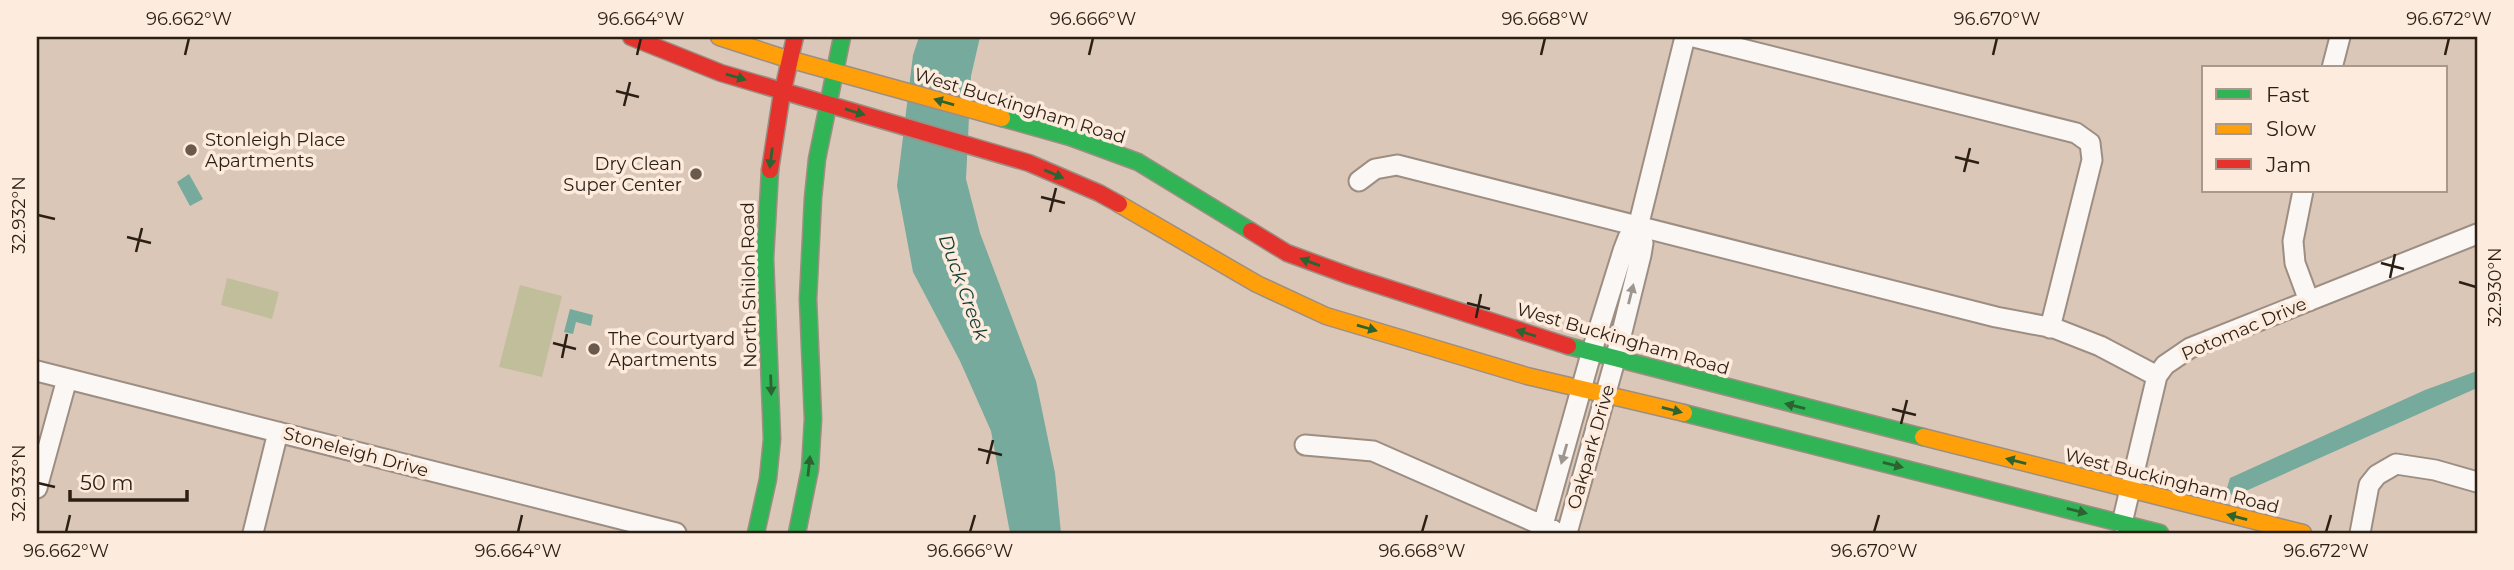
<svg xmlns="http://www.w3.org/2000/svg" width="2514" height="570" viewBox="0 0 2514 570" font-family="Montserrat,sans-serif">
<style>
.green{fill:#c0be9b}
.water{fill:#76aa9c}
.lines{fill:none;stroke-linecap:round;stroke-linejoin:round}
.street-casing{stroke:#9d8e83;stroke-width:23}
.fast-casing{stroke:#9d8e83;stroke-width:19}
.slow-casing{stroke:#9d8e83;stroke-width:19}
.jam-casing{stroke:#9d8e83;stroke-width:19}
.street{stroke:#faf7f4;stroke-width:19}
.fast{stroke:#30b455;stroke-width:16}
.slow{stroke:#ff9f0a;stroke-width:16}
.jam{stroke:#e5322d;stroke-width:16}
.oneway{fill:#2d6231}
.oneway2{fill:#9d968f}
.ticks{fill:none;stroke:#2b1f14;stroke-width:2.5}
.poi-dot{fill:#695a4d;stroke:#fdebdd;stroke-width:2.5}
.labels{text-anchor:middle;stroke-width:7;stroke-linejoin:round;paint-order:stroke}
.street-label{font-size:18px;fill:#2b1f14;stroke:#fdebdd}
.poi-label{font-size:18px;fill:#2b1f14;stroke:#fdebdd;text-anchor:start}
.water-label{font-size:19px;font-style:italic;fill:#123a33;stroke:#fdebdd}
.neatline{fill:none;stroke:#2b1f14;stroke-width:2.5}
.ticks-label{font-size:18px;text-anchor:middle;fill:#2b1f14}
</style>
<rect width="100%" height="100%" fill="#dbc7b8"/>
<path class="green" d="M227,278L279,292L272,319L221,305Z
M520,285L562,296L542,377L499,367Z"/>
<path class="water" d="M919,37H980L971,76L966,179L980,233L1036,381L1055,473L1061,533H1010L991,431L960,361L913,272L897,186L913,55Z
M189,174L203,199L190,206L177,182Z
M570,309L593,315L591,326L576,322L573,334L564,332Z
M2477,371V388L2239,494L2225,495L2230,478L2425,390Z"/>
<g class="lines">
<g class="street-casing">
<path id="street" d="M1694,37L2076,133L2090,143L2092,160L2050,328
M2332,68L2340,37
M1359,181L1375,169L1397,165L1996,317L2054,328L2100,346L2157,376
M2303,191L2293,241L2295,263L2309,301
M1638,227L1685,37
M37,371L676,533
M1305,445L1373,451L1553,530
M37,488L67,379
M2122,523L2157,376L2165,365L2190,348L2477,234
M1543,525L1591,354L1623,251L1628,238L1638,227L1643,243L1641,255L1615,360L1567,533
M253,533L278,432
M2360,533L2369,485L2377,475L2396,464L2435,470L2477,482"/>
</g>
<g class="fast-casing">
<path id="fast" d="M1002,118L1070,137L1138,162L1251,231
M1568,346L1923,437
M1684,413L2160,533
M756,533L768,479L772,439L765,258L770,170
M797,533L810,469L813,419L808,299L813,198L817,159L842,37"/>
</g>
<g class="slow-casing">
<path id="slow" d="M719,37L781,57L1002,118
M1119,204L1257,284L1326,316L1527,376L1684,413
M1923,437L2303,533"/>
</g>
<g class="jam-casing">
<path id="jam" d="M631,37L721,73L1029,163L1099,193L1119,204
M770,170L781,99L795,37
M1251,231L1287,253L1350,276L1568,346"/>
</g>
<use href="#street" class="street"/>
<use href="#fast" class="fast"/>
<use href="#slow" class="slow"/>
<use href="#jam" class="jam"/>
</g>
<defs><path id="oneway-solid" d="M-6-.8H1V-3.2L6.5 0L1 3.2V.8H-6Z" transform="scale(1.75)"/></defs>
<g class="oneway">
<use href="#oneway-solid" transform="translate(736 77) rotate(16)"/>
<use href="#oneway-solid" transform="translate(944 102) rotate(-164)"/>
<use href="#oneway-solid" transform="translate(855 112) rotate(17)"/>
<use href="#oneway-solid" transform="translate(771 158) rotate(97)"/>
<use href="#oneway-solid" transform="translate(1054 174) rotate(23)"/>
<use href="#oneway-solid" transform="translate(1310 262) rotate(-160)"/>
<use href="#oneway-solid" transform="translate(1367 328) rotate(16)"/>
<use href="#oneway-solid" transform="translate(1526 333) rotate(-162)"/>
<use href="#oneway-solid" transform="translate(771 385) rotate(88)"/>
<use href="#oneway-solid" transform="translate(1795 406) rotate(-166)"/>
<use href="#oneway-solid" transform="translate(1672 410) rotate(14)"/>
<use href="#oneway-solid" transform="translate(2016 461) rotate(-166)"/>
<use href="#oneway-solid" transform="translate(1893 465) rotate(14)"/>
<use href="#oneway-solid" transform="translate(809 466) rotate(-84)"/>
<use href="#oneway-solid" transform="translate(2077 511) rotate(14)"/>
<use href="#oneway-solid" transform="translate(2237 517) rotate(-166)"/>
</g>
<g class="oneway2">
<use href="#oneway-solid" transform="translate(1631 294) rotate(-76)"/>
<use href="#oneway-solid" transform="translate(1564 454) rotate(106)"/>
</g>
<path class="ticks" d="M185,55L189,38M637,55L641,38M1089,55L1093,38M1541,55L1545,38M1993,55L1997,38M2445,55L2449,38M616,91L639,97M624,106L630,82M1955,157L1979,163M1964,172L1970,148M1041,197L1065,203M1050,212L1056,188M38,215L55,219M127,237L151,243M136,252L142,228M2381,263L2404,269M2390,278L2395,254M2459,282L2476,287M1467,303L1490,309M1476,318L1481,294M553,343L576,349M562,358L567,334M1892,409L1916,415M1901,424L1907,400M978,449L1002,455M987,464L993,440M38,483L55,487M66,532L70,515M518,532L522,515M970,532L975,515M1422,532L1427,515M1874,532L1879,515M2326,532L2331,515"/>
<g class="poi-dot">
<circle cx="191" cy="150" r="7"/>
<circle cx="696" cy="174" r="7"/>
<circle cx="594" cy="349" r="7"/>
</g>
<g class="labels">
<g class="street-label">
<text transform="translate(1020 106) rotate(17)" y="6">West Buckingham Road</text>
<text transform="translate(749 285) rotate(-91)" y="6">North Shiloh Road</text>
<text transform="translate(2244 329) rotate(-23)" y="6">Potomac Drive</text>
<text transform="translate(1623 339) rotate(16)" y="6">West Buckingham Road</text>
<text transform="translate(1591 447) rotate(-74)" y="6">Oakpark Drive</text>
<text transform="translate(356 452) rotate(15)" y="6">Stoneleigh Drive</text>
<text transform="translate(2172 481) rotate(14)" y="6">West Buckingham Road</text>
</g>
<g class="poi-label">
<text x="205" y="146">Stonleigh Place<tspan x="205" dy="21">Apartments</tspan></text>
<text x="682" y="170" text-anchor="end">Dry Clean<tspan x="682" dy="21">Super Center</tspan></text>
<text x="608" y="345">The Courtyard<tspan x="608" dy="21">Apartments</tspan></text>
</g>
<g class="water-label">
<text transform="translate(964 287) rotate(70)" y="7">Duck Creek</text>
</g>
</g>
<rect width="2514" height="570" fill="none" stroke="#fdebdd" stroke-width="77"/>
<rect x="2202" y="66" width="245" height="126" fill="#fdebdd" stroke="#a9998d" stroke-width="2"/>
<rect x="2216" y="89" width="35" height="10" fill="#30b455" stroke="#a9998d" stroke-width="2"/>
<text x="2266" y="102" font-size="21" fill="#2b1f14">Fast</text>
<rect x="2216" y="124" width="35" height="10" fill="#ff9f0a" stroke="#a9998d" stroke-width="2"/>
<text x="2266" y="136" font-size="21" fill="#2b1f14">Slow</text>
<rect x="2216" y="159" width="35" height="10" fill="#e5322d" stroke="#a9998d" stroke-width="2"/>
<text x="2266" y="172" font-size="21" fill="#2b1f14">Jam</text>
<path d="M70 490v10h117v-10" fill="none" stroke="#2b1f14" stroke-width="3.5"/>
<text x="80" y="490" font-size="21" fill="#2b1f14" stroke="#fdebdd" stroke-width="5" paint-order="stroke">50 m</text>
<rect x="38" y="38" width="2438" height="494" class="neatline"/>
<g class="ticks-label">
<text x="189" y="25">96.662°W</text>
<text x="641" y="25">96.664°W</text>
<text x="1093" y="25">96.666°W</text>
<text x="1545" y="25">96.668°W</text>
<text x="1997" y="25">96.670°W</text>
<text x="2449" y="25">96.672°W</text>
<text transform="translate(19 215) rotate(-90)" y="6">32.932°N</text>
<text transform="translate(2495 287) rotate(-90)" y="6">32.930°N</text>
<text transform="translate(19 483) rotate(-90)" y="6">32.933°N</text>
<text x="66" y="557">96.662°W</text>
<text x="518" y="557">96.664°W</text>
<text x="970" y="557">96.666°W</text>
<text x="1422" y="557">96.668°W</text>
<text x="1874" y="557">96.670°W</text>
<text x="2326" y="557">96.672°W</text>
</g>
</svg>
